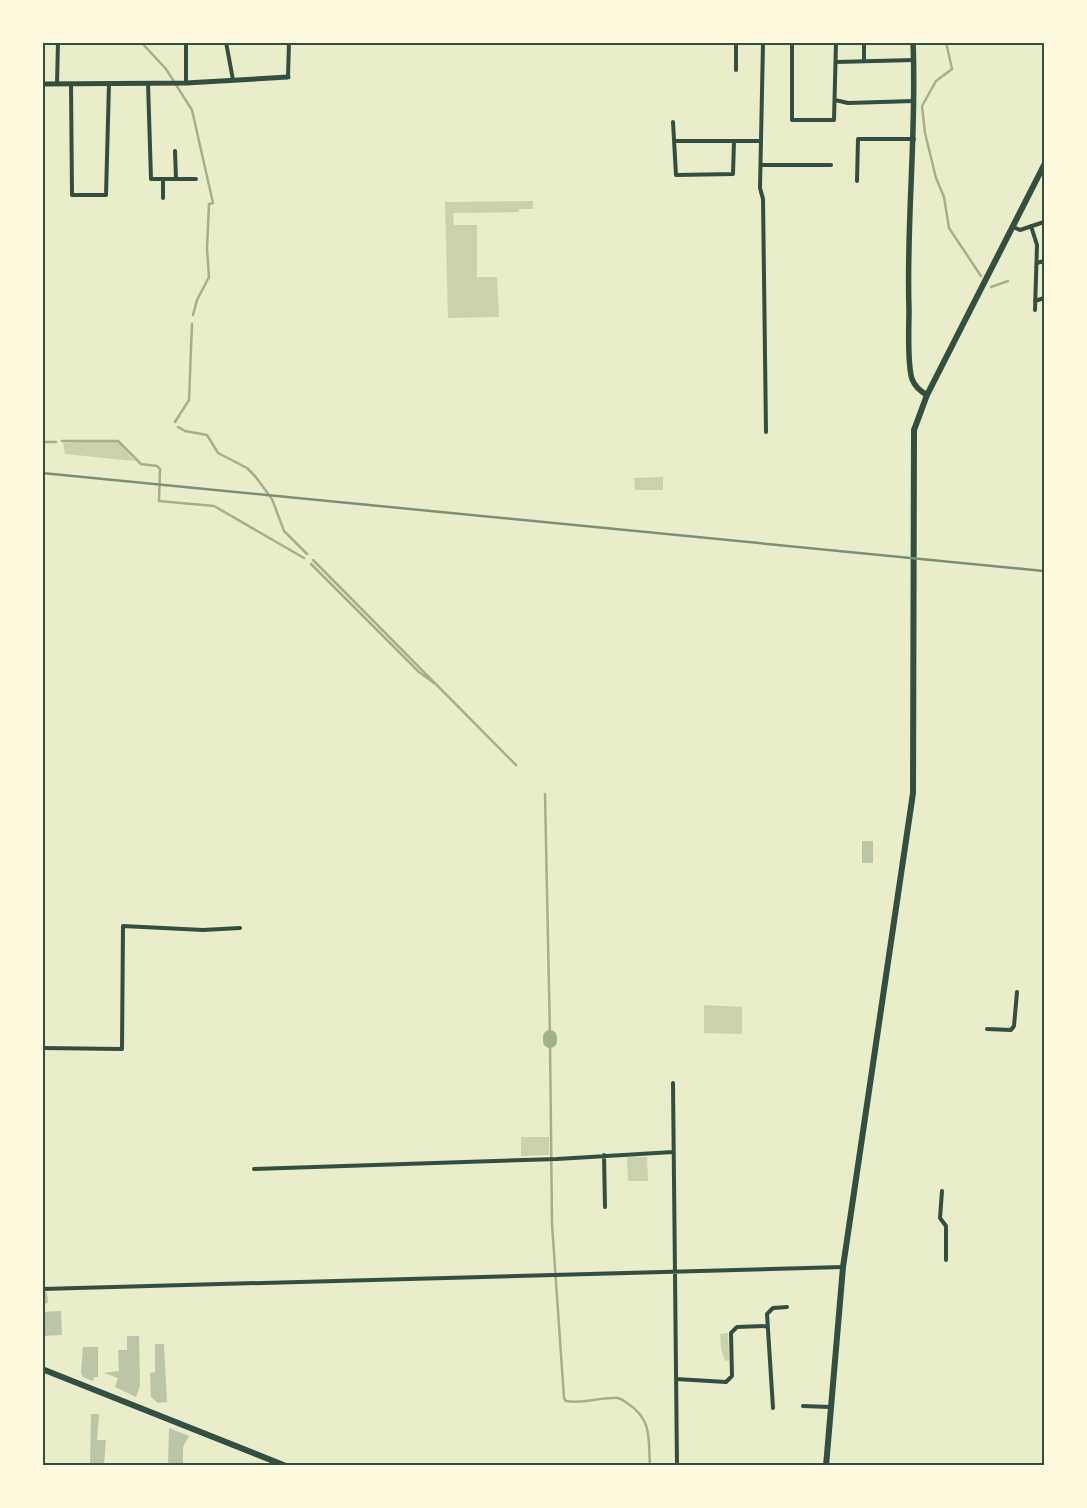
<svg xmlns="http://www.w3.org/2000/svg" width="1087" height="1508" viewBox="0 0 1087 1508" font-family="Quicksand,sans-serif">
<style>
.green{fill:#cad2ad}
.lines{fill:none;stroke-linecap:round;stroke-linejoin:round}
.stream{stroke:#a3b18a;stroke-width:2.5}
.river{stroke:#a3b18a;stroke-width:14}
.building{fill:#bcc5a7}
.minor{stroke:#344e41;stroke-width:4}
.tertiary{stroke:#344e41;stroke-width:5}
.secondary{stroke:#344e41;stroke-width:5.5}
.primary{stroke:#344e41;stroke-width:6}
.trunk{stroke:#344e41;stroke-width:6}
.rail{stroke:#7c8e77;stroke-width:2.5}
.neatline{fill:none;stroke:#344e41;stroke-width:2}
</style>
<rect width="100%" height="100%" fill="#e9edc9"/>
<path class="green" d="M533,201V209H519V212L453,213L454,225H477V277H497L499,317L448,318L445,202Z
M95,440L117,442L135,461L65,454L63,443Z
M663,477V490H635L634,478Z
M704,1005L742,1007V1034L704,1033Z
M521,1137H549V1155L521,1156Z
M627,1157H647L648,1181H628Z
M728,1333L729,1360L725,1361L721,1348L720,1334Z"/>
<g class="lines">
<path class="stream" d="M141,42L166,69L192,110L213,203L209,204L207,248L209,277L197,300L193,315
M946,42L952,69L936,81L922,106L925,133L936,178L944,197L949,228L981,276
M991,287L1008,281
M175,422L189,400L192,324
M178,427L185,431L207,435L218,453L247,468L255,476L272,499L284,531L307,554
M62,441H118L141,464L157,466L160,469L159,501L214,506L304,558
M42,442H56
M313,560L516,765
M311,564L419,672L434,683
M545,794L550,1037
M550,1041L552,1224L564,1398L566,1401C585,1404 595,1398 613,1398C618,1397 623,1400 627,1403C653,1420 648,1438 650,1466"/>
<path class="river" d="M550,1037V1041"/>
</g>
<path class="building" d="M862,841H873V863H862Z
M42,1292H47L48,1303L42,1304Z
M61,1311L62,1335L42,1336V1312Z
M127,1336H139L140,1386L136,1397L115,1387L118,1378L104,1373L119,1371L118,1350H127Z
M155,1344H164L167,1402L158,1403L151,1397L150,1373L155,1372Z
M83,1347H98V1377H94L93,1381L83,1377L81,1372Z
M91,1414H99L97,1440H106L104,1465H90Z
M169,1428L189,1436L183,1447V1466H168Z"/>
<g class="lines">
<path class="minor" d="M186,42V83
M226,42L233,80
M736,42V70
M763,42L836,43L834,120H792V44
M864,42V61
M763,43L760,188L763,199L766,432
M836,62L914,60
M288,77L289,42
M148,83L151,179H196
M57,84L58,42
M71,84L72,195H106L109,83
M835,100L848,103L914,101
M673,122L676,175L733,174L734,141
M674,141H761
M175,151L176,179
M761,165H831
M163,179V198
M857,181L858,139H914
M1031,226L1037,245L1035,310
M1013,227L1020,230L1044,222
M1037,263L1044,261
M1035,301L1044,298
M987,1029L1011,1030L1014,1026L1017,992
M42,1048L122,1049L123,926L203,930L240,928
M673,1083L677,1466
M604,1155L605,1207
M254,1169L557,1159L673,1152
M942,1191L940,1218L946,1226V1260
M42,1289L843,1267
M676,1379L726,1382L732,1376L731,1333L737,1327L767,1326
M803,1406L830,1407
M773,1408L767,1314L773,1308L787,1307"/>
<path class="tertiary" d="M42,84L186,83L288,77"/>
<path class="secondary" d="M913,42C917,132 906,221 909,310C909,328 907,363 912,379C915,387 920,391 927,395"/>
<path class="primary" d="M826,1466L843,1267L913,793L914,430L927,395L1044,165"/>
<path class="trunk" d="M42,1369L286,1466"/>
<path class="rail" d="M42,473L1044,571"/>
</g>
<rect width="1087" height="1508" fill="none" stroke="#fefae0" stroke-width="88"/>
<rect x="44" y="44" width="999" height="1420" class="neatline"/>
</svg>
